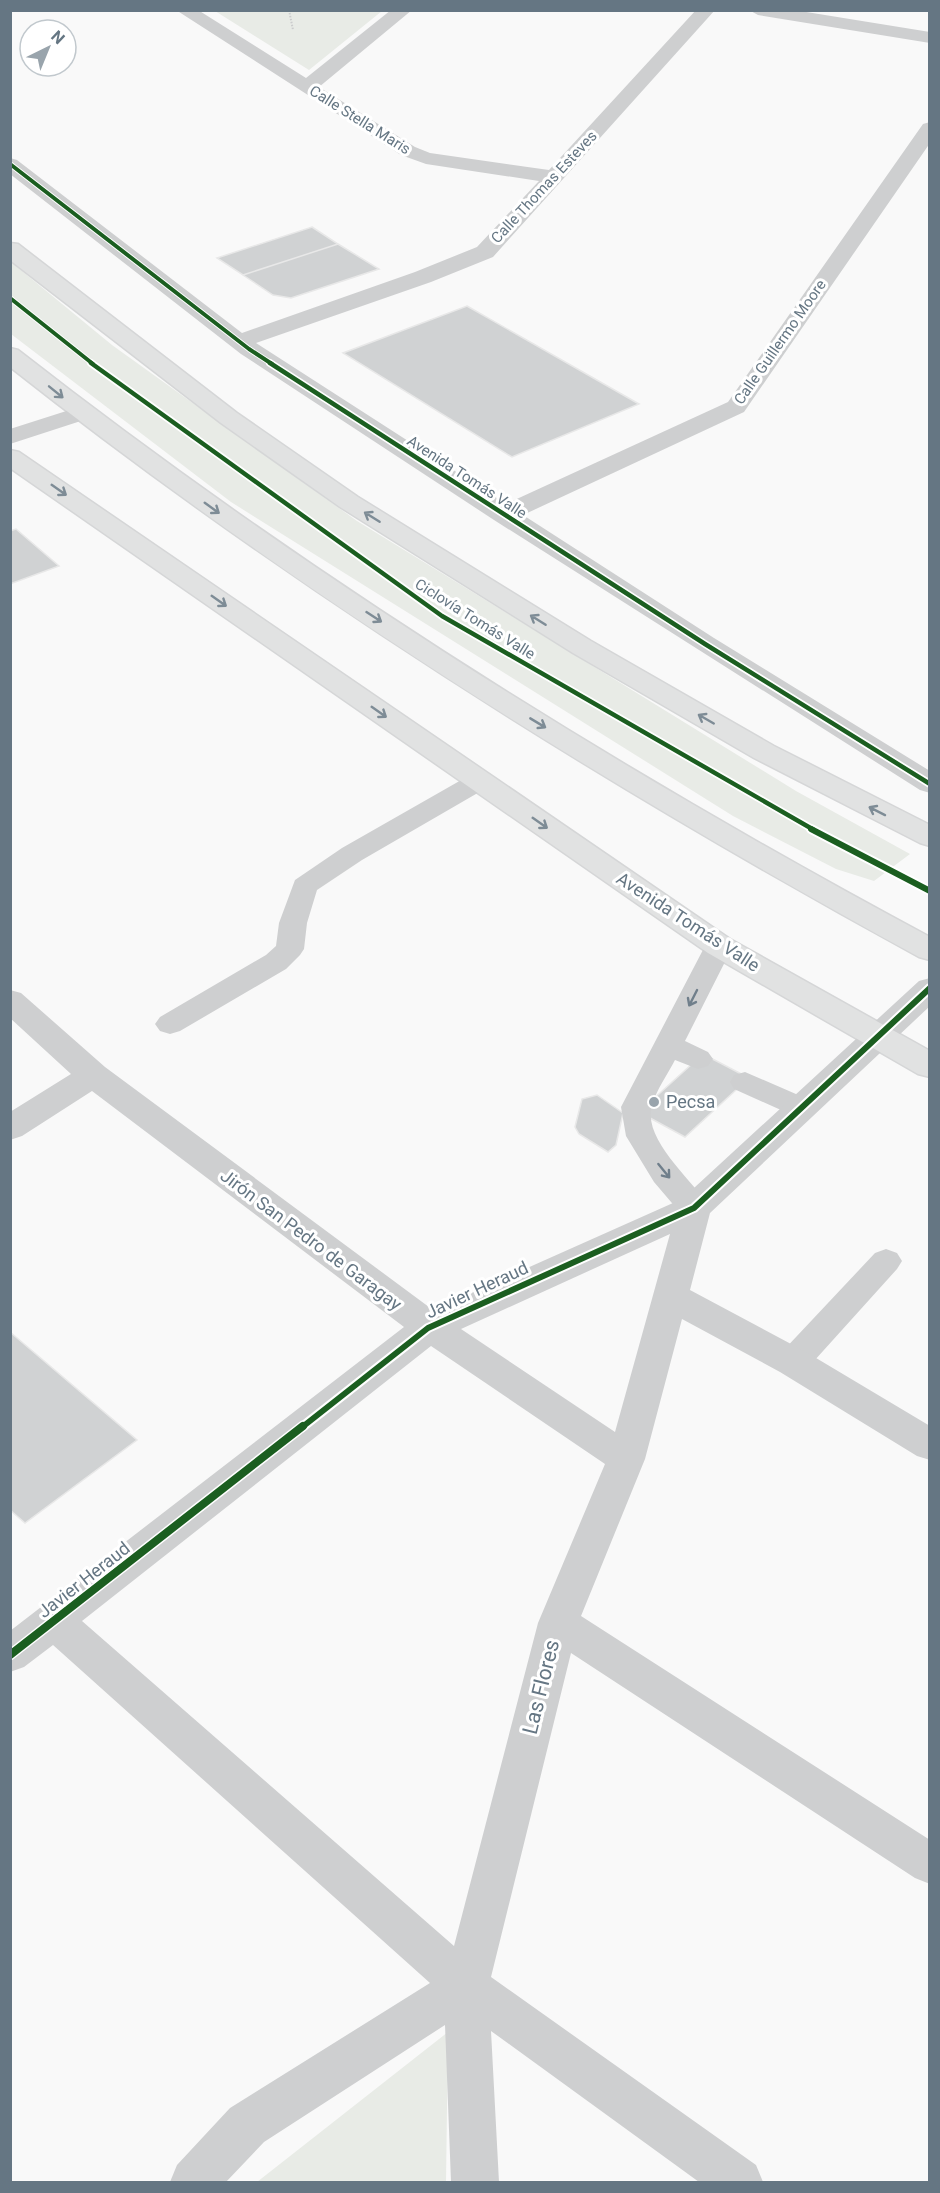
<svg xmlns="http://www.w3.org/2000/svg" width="940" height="2193" viewBox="0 0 940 2193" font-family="Roboto,sans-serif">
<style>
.green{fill:#e8ebe6}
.building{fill:#d0d2d3;stroke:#e8e8e8;stroke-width:1.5}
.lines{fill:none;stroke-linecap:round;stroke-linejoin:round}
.secondary-casing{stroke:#d5d6d7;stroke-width:3}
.primary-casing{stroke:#d5d6d7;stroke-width:3}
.path{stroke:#cbcccd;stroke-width:2;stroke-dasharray:1.5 1.5;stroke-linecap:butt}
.service{fill:#cecfd0;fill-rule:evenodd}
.minor{fill:#cecfd0;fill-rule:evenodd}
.secondary{fill:#e1e2e2;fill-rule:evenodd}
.primary{fill:#e1e2e2;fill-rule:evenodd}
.cycleway-far3-casing{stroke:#fff;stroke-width:6}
.cycleway-far2-casing{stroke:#fff;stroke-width:8}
.cycleway-far1-casing{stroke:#fff;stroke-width:10}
.cycleway-casing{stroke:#fff;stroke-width:11}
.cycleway-far3{stroke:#1b5e20;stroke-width:4}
.cycleway-far2{stroke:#1b5e20;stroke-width:4.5}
.cycleway-far1{stroke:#1b5e20;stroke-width:6}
.cycleway{stroke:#1b5e20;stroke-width:8}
.oneway{stroke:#7e8c96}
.oneway2{stroke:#707f8b}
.poi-dot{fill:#99a4ac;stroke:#fff;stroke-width:2}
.labels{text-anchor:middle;stroke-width:6;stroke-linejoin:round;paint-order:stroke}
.far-street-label{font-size:15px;fill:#657683;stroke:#fff}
.street-label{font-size:18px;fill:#657683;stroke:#fff}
.poi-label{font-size:18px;fill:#657683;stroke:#fff;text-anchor:start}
.near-street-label{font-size:21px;fill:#657683;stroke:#fff}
</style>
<rect width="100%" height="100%" fill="#f9f9f9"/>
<path class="green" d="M215,11L382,10V11L309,70Z
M11,262L112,345L357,521L796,791L910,854L874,881L836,869L733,816L231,502L11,334Z
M448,2032L446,2182H257Z"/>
<path class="building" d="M312,227L338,244L243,275L217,258Z
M338,244L379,269L291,298L273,295L243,275Z
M467,306L639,404L512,457L343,353Z
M16,529L59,566L10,584V531Z
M703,1054L749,1078L685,1137L639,1112Z
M597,1095L623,1113L616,1145L608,1152L579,1134L575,1127L582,1099Z
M10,1332L137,1440L25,1523L10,1510Z"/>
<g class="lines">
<g class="secondary-casing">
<path id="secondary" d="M10,450L19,452L730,939L930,1051V1077L918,1074L708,953L10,468Z"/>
</g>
<g class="primary-casing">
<path id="primary" d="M10,243L18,244L237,413L358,497L591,641L774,746L930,825V846L920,843L754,758L573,653L340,507L221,423L10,260Z
M10,348L18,350C303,573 611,766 930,937V960L919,957C602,784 294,591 10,367Z"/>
</g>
<path class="path" d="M289,10L293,30"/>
<path class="service" d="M479,773L488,775L492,781L488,787L362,860L317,890L307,923L304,949L300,955L286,969L180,1031L170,1034L160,1031L155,1024L160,1017L266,955L276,946L279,923L295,880L342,848L470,775Z
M719,937L729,940L733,946L685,1041L708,1052L713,1059L708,1066L698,1069L675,1060C668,1074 656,1090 652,1106C642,1140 694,1181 710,1208L705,1216L694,1219L683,1216L654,1182L626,1136L621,1107L705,946L709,940Z
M745,1072L812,1101L816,1108L812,1115L801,1119L734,1089L730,1082L734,1075Z
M886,1249L897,1253L902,1261L897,1269L805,1371L793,1375L781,1371L776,1362L781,1353L875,1253Z"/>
<path class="minor" d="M176,10H198L306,78L391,10H412L319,87L415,147L430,153L549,170L696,10H715L493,257L431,282L256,343L506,504L728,402L923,124L930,122V143L744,412L523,515L714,638L930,771V793L920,790L494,520L241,354L10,174V158L17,160L242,333L415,272L477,247L539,181L426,164L401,155Z
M749,10H794L930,32V43L758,15Z
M82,406L90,408L94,413L90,418L10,444V429Z
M930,978V1006L710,1213L690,1290L806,1352L930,1426V1460L917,1456L780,1372L682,1319L645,1459L581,1616L930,1840V1884L915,1878L571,1653L491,1977L756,2165L763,2182H699L491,2031L499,2182H451L445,2025L264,2142L226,2182H170L177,2165L230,2108L430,1983L53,1645L24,1667L10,1672V1631L404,1327L92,1091L22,1136L10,1140V1112L71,1074L10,1018V990L21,993L105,1067L433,1310L682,1199L919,981ZM670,1234L615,1432L461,1329ZM431,1346L605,1464L538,1623L454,1946L82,1621Z"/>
<use href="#secondary" class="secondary"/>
<use href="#primary" class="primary"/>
<g class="cycleway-far3-casing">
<path id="cycleway-far3" d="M10,164L249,349L272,364
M10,298L93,364"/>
</g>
<g class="cycleway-far2-casing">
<path id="cycleway-far2" d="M91,363L442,616L814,830
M270,363L705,644L930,784"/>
</g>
<g class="cycleway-far1-casing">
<path id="cycleway-far1" d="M811,829L930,891
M301,1428L428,1328L694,1208L930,988"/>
</g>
<g class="cycleway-casing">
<path id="cycleway" d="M10,1655L303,1426"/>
</g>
<use href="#cycleway-far3" class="cycleway-far3"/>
<use href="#cycleway-far2" class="cycleway-far2"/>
<use href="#cycleway-far1" class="cycleway-far1"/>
<use href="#cycleway" class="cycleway"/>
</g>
<defs><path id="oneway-shaft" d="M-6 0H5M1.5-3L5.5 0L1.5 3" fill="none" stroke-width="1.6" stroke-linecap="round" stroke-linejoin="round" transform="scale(1.5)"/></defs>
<g class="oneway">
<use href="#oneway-shaft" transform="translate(56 392) rotate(39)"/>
<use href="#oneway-shaft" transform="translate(59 490) rotate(35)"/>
<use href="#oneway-shaft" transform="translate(212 508) rotate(36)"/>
<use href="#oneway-shaft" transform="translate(372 517) rotate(-148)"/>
<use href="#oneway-shaft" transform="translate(219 601) rotate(35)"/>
<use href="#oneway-shaft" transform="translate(374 617) rotate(33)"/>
<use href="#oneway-shaft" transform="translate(538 620) rotate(-148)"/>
<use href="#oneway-shaft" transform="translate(379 712) rotate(35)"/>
<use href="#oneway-shaft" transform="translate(706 719) rotate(-150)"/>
<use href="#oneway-shaft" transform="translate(538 723) rotate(31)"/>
<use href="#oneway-shaft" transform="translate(877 811) rotate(-153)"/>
<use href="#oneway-shaft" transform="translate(540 823) rotate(35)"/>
</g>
<g class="oneway2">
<use href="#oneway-shaft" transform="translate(693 998) rotate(117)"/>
<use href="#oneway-shaft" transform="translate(664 1171) rotate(51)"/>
</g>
<circle class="poi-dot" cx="654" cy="1102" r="6"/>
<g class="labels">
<g class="far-street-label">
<text transform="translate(360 120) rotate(32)" y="5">Calle Stella Maris</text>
<text transform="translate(544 187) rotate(-47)" y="5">Calle Thomas Esteves</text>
<text transform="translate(780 342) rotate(-55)" y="5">Calle Guillermo Moore</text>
<text transform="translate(467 477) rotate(33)" y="5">Avenida Tomás Valle</text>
<text transform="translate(475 619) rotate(32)" y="5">Ciclovía Tomás Valle</text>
</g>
<g class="street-label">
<text transform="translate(688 922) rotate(33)" y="6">Avenida Tomás Valle</text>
<text transform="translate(311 1240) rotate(37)" y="6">Jirón San Pedro de Garagay</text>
<text transform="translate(477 1290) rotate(-25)" y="6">Javier Heraud</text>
<text transform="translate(84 1580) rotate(-38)" y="6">Javier Heraud</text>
</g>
<g class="poi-label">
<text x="666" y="1108">Pecsa</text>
</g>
<g class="near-street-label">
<text transform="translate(541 1687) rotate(-76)" y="7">Las Flores</text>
</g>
</g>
<rect width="940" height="2193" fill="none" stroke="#657683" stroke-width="24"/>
<g transform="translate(48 48) rotate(43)"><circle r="28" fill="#ffffff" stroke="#c1c8cd" stroke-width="1.5"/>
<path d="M0-4.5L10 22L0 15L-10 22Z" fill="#99a4ac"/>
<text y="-9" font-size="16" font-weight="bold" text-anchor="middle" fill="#657683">N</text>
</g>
</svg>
